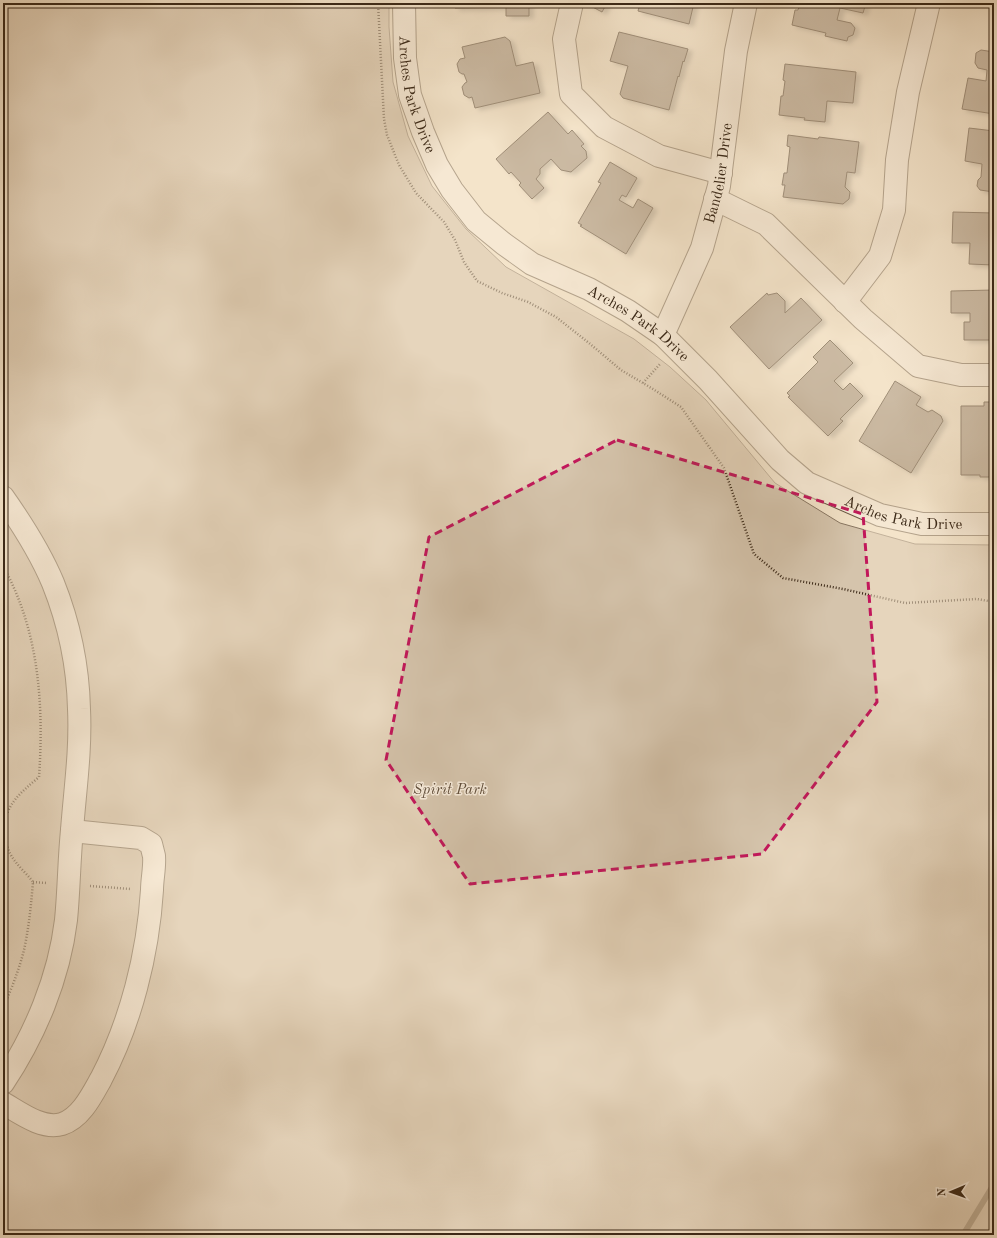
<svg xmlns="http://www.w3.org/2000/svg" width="997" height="1238" viewBox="0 0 997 1238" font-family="'Old Standard TT',serif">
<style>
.green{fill:#d5c4ac;stroke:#887662}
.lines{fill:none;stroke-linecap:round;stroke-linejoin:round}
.stream{stroke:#84735e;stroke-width:6}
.building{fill:#9b8a75;stroke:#3b2918;filter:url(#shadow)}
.minor-casing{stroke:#695844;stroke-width:24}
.path{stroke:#3b2918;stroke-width:2.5;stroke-dasharray:1 2;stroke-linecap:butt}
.minor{stroke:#f8eddd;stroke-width:22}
.marked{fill:none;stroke:#c2185b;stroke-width:3;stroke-dasharray:8 5;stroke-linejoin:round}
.labels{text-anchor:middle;stroke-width:3;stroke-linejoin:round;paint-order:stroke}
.street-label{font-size:15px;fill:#3b2918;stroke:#f8eddd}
.park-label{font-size:15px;font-style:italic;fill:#62503d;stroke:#f8eddd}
</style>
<defs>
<filter id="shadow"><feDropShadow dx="4.5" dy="2.5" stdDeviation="2" flood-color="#0004"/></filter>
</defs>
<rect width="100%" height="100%" fill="#f4e4ca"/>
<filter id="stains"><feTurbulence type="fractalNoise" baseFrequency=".005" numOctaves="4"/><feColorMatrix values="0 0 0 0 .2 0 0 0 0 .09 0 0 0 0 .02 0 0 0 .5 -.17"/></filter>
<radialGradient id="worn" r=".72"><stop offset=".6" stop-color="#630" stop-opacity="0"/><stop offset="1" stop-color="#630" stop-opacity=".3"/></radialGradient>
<path class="green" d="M3,3H389V27L393,82L408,136L432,186L466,229L506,267L634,339L670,367L706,400L775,483L840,523L915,544L994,545V1235H3Z"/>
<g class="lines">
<path class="stream" d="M963,1235L994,1184"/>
</g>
<path class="building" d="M455,3H529V16H506V7L455,8Z
M585,3H607L602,12Z
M640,3H694L689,24L638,11Z
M795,3H866L863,13L840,8L837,20L851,23L855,28L853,35L848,37L847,41L825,36L826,33L792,25L795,10H798L800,4Z
M619,32L688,49L684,62L683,61L679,77L678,76L669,110L623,98L620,94L628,66L610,61Z
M505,37L510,41L516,66L533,62L540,93L475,108L472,97L469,98L464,95L462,87L465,83L467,82L464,74H462L459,72L457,64L460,59L465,58L462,47Z
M981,50L994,52V114L962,109L968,78L986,81L987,70L978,68L975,63L976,53Z
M785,64L856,72L853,103L827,101L825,122L804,120L805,118L779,115L781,96H783L785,81L783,80Z
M548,112L568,134L572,130L584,144L581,146L586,151L587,158L571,172L561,170L551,159L540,169V174L536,179L544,188L532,199L519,185L521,183L511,172L509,174L496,159Z
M969,128L994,131V192L980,190L977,186L978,180L981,177L982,164L965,161Z
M788,135L818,139L819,137L859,142L855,173L847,172L845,187L850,192L849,199L843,204L783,197L785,185H782L784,173H787L790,147L787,146Z
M610,162L637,178L626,197L622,195L619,200L633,208L638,199L653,208L626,254L580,226L582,225L578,223L601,183L598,182Z
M953,212L994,213V265L969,264L970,243H952Z
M994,290V340H964V322H970V313H951V291Z
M767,293L768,295L777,293L785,301V313L801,298L822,320L769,369L730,327Z
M830,340L853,363L834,381L843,390L850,383L863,396L840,419L843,421L828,436L788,397L790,396L787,393L818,362L813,357Z
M895,381L921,397L916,405L928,412L932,410L941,416L943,421L911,473L859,441Z
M984,402H994V477H980V475H961V406H984Z"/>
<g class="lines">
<g class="minor-casing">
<g id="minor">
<path id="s1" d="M404,3L405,58L410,95L423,132L437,165L452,190L476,221L504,244L532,264L589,289L628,311L663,335L708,380L780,460L807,483L880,515L922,524H994"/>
<path d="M572,3L564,39L571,94L604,127L659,156L721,173"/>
<path d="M715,199L766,224L863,319L918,366L961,375H994"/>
<path d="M845,302L880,256L894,210L897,160L908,92L929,3"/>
<path id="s2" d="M663,335L702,248L719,186L736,51L746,3"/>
<path d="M3,497C22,524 40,552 53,583C69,623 78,666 79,709C81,750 75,790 72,830C69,860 69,890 66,920C59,978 35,1035 3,1083"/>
<path d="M3,1103C19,1112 42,1130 62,1124C81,1118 92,1095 101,1079C131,1022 148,954 152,890C152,879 155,867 154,856C153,852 152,848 151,844L141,838L72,831"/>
</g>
</g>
<path class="path" d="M378,3L384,119L387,135L399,165L416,193L444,222L455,240L464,262L477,281L502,293L528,302L556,317L589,343L621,370L653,389L681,407L724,468L754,554L783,578L843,589L905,603L977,599L994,602
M643,383L660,364
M3,566C39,630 44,705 39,777C19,794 2,807 5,835C6,844 9,854 15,861C20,868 28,875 33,882C31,905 29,927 24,950C19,970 11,990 3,1008
M33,882L47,883
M90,886L131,889"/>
<use href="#minor" class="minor"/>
</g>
<path d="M0 0H997V1238H0ZM617,440L863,514L877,702L762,854L470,884L386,760L429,537Z" fill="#f4e4ca" fill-opacity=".55" fill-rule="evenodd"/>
<path class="marked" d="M617,440L863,514L877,702L762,854L470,884L386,760L429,537Z"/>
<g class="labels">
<g class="street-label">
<text dy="5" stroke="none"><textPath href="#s1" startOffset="93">Arches Park Drive</textPath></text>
<text dy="5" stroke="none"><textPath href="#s2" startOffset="172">Bandelier Drive</textPath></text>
<text dy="5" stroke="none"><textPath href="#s1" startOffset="429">Arches Park Drive</textPath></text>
<text dy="5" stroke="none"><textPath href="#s1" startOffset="765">Arches Park Drive</textPath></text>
</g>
<g class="park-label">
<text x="450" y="794">Spirit Park</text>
</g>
</g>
<rect width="997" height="1238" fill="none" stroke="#f4e4ca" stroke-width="16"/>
<rect x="4" y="4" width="989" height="1230" fill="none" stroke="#3b2918" stroke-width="2"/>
<rect x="8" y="8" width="981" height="1222" fill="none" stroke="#3b2918"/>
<g transform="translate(951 1192) rotate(268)" stroke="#f8eddd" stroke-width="3" paint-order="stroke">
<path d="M0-3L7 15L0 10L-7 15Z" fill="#3b2918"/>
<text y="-6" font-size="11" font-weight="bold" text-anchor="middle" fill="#3b2918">N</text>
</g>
<rect width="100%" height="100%" filter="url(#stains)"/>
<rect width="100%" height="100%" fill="url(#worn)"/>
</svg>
